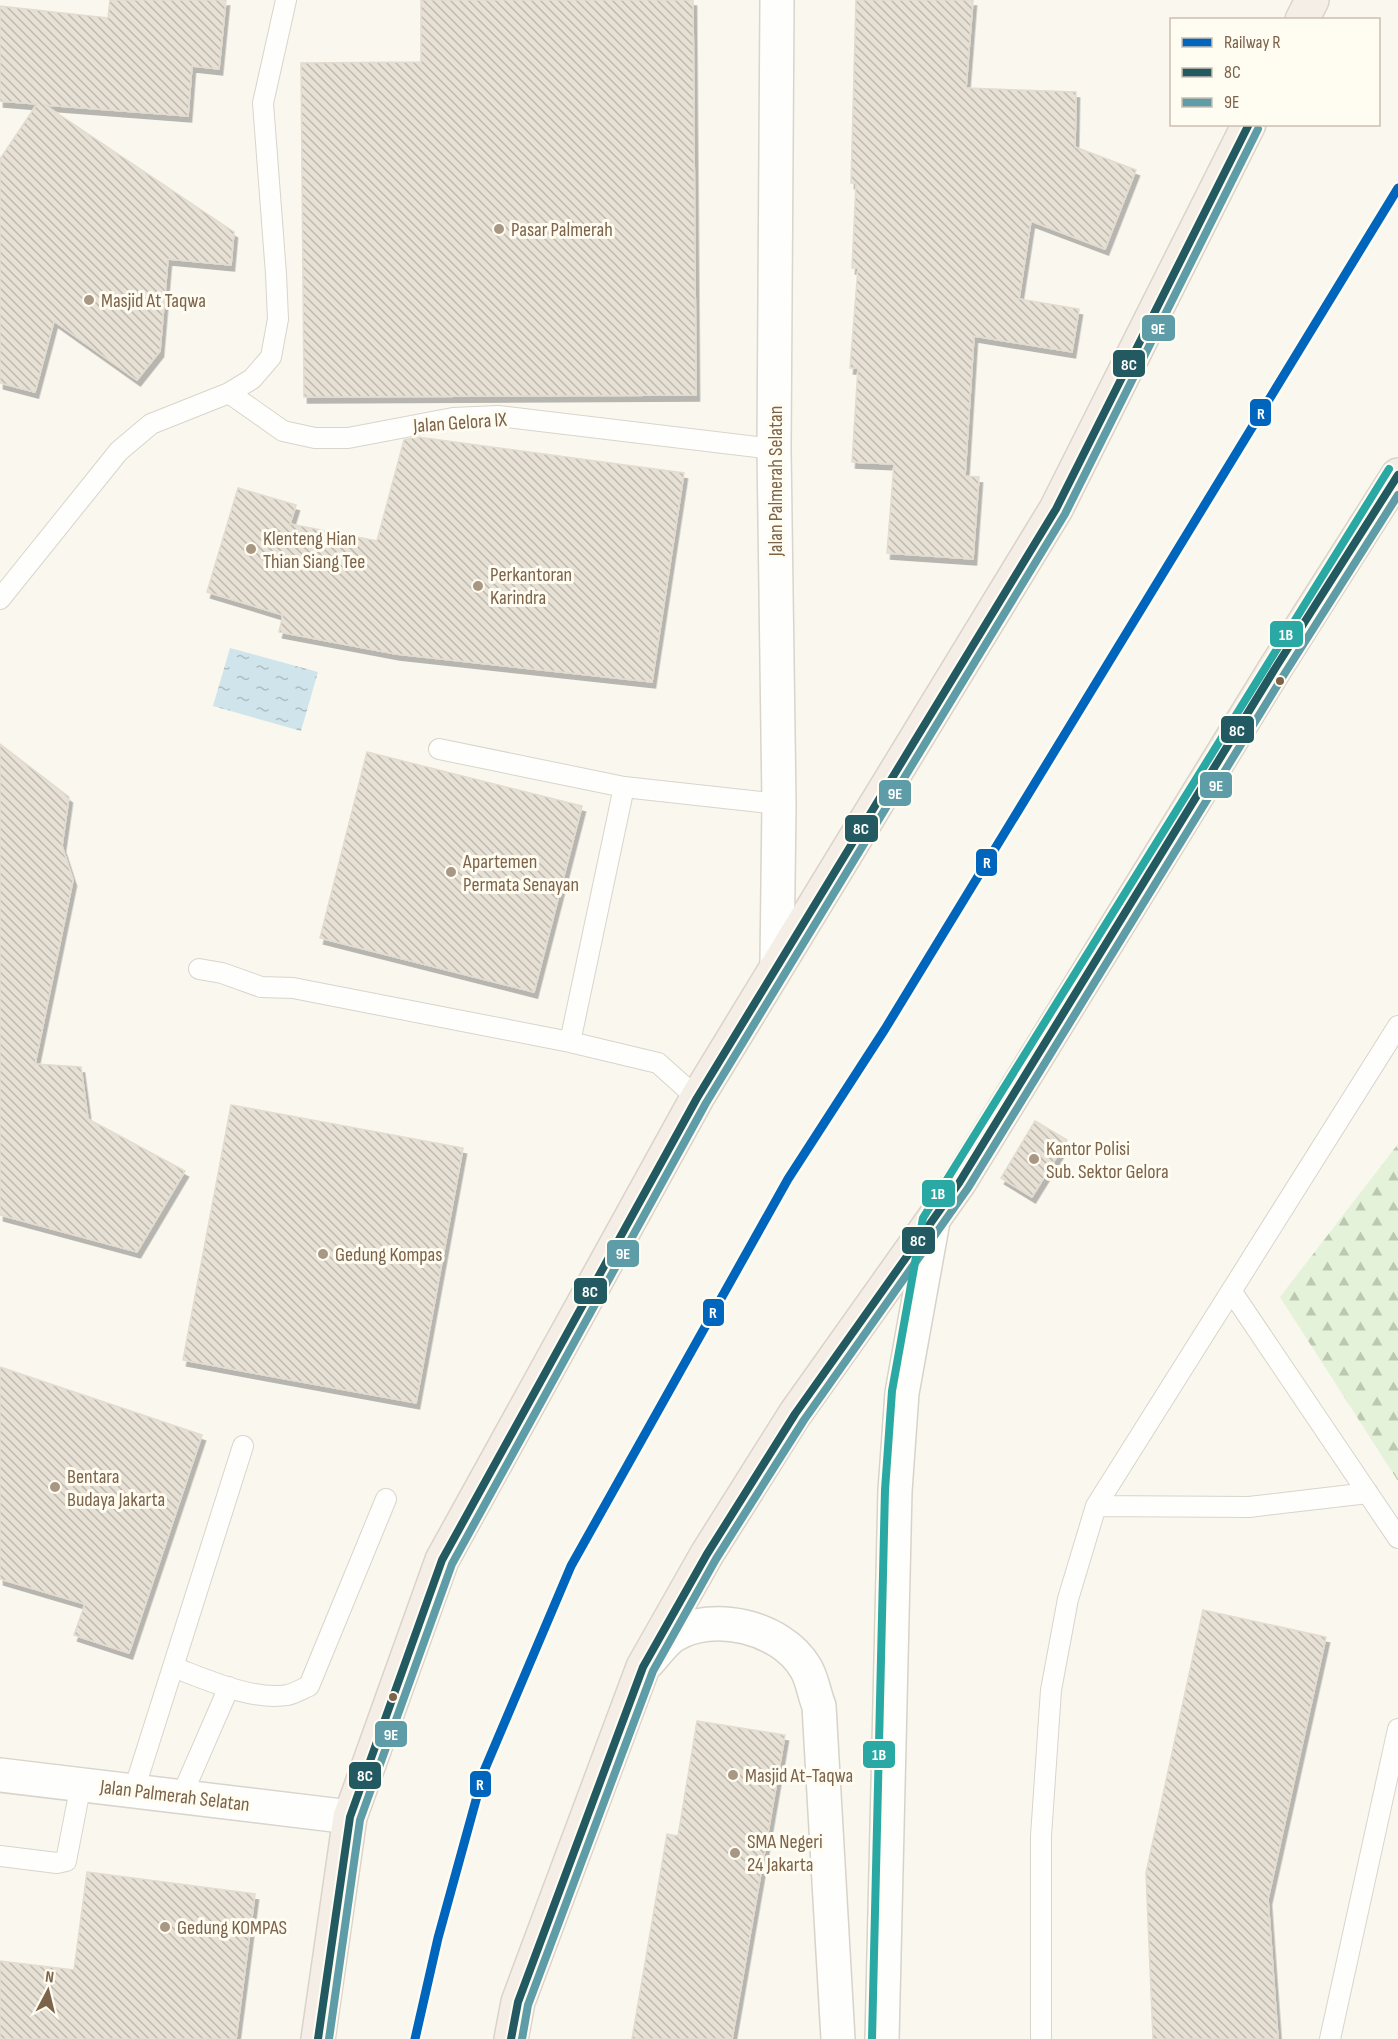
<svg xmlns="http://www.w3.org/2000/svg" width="1398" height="2039" viewBox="0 0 1398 2039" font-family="'Sofia Sans Condensed',sans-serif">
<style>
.forest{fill:url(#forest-firs)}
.water{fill:url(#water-ripples)}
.building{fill:url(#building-back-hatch);stroke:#e3dcd0;stroke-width:1.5;filter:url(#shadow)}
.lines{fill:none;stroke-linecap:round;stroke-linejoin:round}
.service-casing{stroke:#d9d4cc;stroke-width:22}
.minor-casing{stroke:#d9d4cc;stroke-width:36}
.secondary-casing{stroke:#d8d3c9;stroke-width:36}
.trunk-casing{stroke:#dbd3ca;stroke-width:36}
.service{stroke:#fefefc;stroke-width:20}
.minor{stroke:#fefefc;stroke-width:33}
.secondary{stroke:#fefefc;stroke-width:33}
.trunk{stroke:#f4eee6;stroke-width:33}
.bus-1-casing{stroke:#fffcf2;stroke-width:12}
.bus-2-casing{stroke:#fffcf2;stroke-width:12}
.bus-3-casing{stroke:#fffcf2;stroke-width:12}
.bus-1{stroke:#235a61;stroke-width:8}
.bus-2{stroke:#5e9ca7;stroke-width:8}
.bus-3{stroke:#2aa8a4;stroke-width:8}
.rail-1-casing{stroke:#fffcf2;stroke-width:14}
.rail-1{stroke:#0065bd;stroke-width:9}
.poi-dot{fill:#a89783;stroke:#fffcf2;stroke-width:2}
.bus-dot{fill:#7c634a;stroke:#fffcf2;stroke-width:2}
.labels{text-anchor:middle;stroke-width:6;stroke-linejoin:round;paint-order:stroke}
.poi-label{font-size:20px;fill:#7c634a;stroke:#fffcf2;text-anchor:start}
.street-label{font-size:20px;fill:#7c634a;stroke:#fffcf2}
.line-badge{stroke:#fffcf2;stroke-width:2}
.badge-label{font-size:16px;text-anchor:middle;font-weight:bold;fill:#fff}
</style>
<defs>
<pattern id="forest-firs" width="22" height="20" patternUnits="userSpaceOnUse" patternTransform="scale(1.5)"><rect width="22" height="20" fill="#e3f2d8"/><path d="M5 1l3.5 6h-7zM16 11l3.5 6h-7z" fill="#bdc8b1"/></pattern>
<pattern id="water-ripples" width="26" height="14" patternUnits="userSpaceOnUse" patternTransform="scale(1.5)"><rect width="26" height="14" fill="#cfe5eb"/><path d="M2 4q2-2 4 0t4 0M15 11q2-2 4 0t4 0" fill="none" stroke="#adbdc0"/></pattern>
<pattern id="building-back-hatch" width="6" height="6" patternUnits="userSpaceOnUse" patternTransform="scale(1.5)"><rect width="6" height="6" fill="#e7e0d5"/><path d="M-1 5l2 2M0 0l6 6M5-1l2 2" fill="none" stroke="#c0b9af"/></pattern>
<filter id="shadow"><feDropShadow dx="3.5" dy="6" stdDeviation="0" flood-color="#0004"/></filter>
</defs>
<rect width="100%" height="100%" fill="#faf7ee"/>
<path class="forest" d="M1398,1144V1481L1280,1297Z"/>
<path class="water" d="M230,648L318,672L301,731L213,706Z"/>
<path class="building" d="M110,0H226L219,69L192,66L188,116L45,105L234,232L231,265L168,259L160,351L137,380L54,321L35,392L0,383V159L37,104L0,101V6L108,18Z
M421,0H693L696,395L304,397L301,63L421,62Z
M856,0H973L966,88L1076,92L1075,147L1136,170L1105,249L1031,221L1019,299L1079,309L1072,352L974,336L965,476L979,477L973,559L887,553L894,464L852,462L858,368H850L858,268H852L856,183H851Z
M417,437L684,473L652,682L396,654L279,632L283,615L207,592L238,488L296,505L290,524L377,541L404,440Z
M0,744L69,797L62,846L73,880L35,1064L81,1067L88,1119L185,1171L137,1252L0,1215Z
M367,752L582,806L534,992L320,938Z
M231,1105L463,1148L416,1403L183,1360Z
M1035,1121L1067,1140L1032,1197L1001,1178Z
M0,1367L202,1435L129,1653L74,1635L85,1604L0,1579Z
M1203,1610L1326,1637L1268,1899L1278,2039H1153L1146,1873Z
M697,1721L785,1735L732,2039H632L667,1834L678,1836Z
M87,1872L255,1894L236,2039H0V1961L74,1970Z"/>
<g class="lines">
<g class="service-casing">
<path id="service" d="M229,393L283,431L315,438H348L453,418L498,416L774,449
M0,599L119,451L151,424L229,393L252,379L271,357L278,319L276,274L263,103L286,0
M439,749L624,787L779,804
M199,969L222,973L261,987L293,988L570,1042L658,1063L697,1098
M570,1042L624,787
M1232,1292L1398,1538
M1096,1506L1249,1507L1368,1493
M173,1667C205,1679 253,1701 287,1695C294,1694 302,1689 309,1686L386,1499
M134,1790L243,1446
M182,1795L229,1687
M0,1856L57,1863L66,1861L81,1784
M1041,2039V1836L1051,1690L1068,1599L1096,1506L1398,1026
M1330,2039L1398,1729"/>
</g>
<g class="minor-casing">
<path id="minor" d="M777,0L774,449L779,804L777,962
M0,1775L350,1817"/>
</g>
<g class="secondary-casing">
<path id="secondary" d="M648,1662C656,1654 664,1641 674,1635C713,1611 781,1627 805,1667C812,1677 814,1694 819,1706L838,2039
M882,2039L895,1491L902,1393L933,1221"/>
</g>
<g class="trunk-casing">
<path id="trunk" d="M1302,20L1312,0
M318,2039L350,1817L442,1560L697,1098L1056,509L1249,124
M511,2039L518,2002L643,1667L707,1554L795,1414L959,1183L1276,667L1398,475"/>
</g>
<use href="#service" class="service"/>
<use href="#minor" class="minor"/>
<use href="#secondary" class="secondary"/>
<use href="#trunk" class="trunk"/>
<g class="bus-1-casing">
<path id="bus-1" d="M318,2039L350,1817L442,1560L697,1098L1056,509L1249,124
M511,2039L518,2002L643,1667L707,1554L795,1414L959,1183L1276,667L1398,475"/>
</g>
<g class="bus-2-casing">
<path id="bus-2" d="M329,2039L360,1820L452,1564L706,1103L1065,514L1258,129
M522,2039L528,2005L653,1671L716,1559L804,1420L968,1188L1285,673L1398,495"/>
</g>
<g class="bus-3-casing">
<path id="bus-3" d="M872,2039L885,1490L892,1391L923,1218L1389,469"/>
</g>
<use href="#bus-1" class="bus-1"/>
<use href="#bus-2" class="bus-2"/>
<use href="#bus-3" class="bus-3"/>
<g class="rail-1-casing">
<path id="rail-1" d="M415,2039L438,1938L484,1771L571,1566L788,1179L885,1029L1398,188"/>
</g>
<use href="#rail-1" class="rail-1"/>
</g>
<g class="poi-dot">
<circle cx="499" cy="229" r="6"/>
<circle cx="89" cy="300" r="6"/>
<circle cx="251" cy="549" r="6"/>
<circle cx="478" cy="586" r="6"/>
<circle cx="451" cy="872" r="6"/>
<circle cx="1034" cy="1159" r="6"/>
<circle cx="323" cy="1254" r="6"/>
<circle cx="55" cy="1487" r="6"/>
<circle cx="733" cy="1775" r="6"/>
<circle cx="735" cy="1853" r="6"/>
<circle cx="165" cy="1927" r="6"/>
</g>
<g class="bus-dot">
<circle cx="1280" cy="681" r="5"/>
<circle cx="393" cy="1697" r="5"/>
</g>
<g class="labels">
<g class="poi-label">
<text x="511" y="236">Pasar Palmerah</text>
<text x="101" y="307">Masjid At Taqwa</text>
<text x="263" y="545">Klenteng Hian<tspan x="263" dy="23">Thian Siang Tee</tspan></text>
<text x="490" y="581">Perkantoran<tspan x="490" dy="23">Karindra</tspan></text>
<text x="463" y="868">Apartemen<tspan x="463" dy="23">Permata Senayan</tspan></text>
<text x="1046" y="1155">Kantor Polisi<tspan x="1046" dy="23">Sub. Sektor Gelora</tspan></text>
<text x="335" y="1261">Gedung Kompas</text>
<text x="67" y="1483">Bentara<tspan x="67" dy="23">Budaya Jakarta</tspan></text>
<text x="745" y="1782">Masjid At-Taqwa</text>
<text x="747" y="1848">SMA Negeri<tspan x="747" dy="23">24 Jakarta</tspan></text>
<text x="177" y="1934">Gedung KOMPAS</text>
</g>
<g class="street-label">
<text transform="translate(460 422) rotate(-4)" y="7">Jalan Gelora IX</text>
<text transform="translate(775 481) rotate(-90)" y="7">Jalan Palmerah Selatan</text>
<text transform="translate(175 1795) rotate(7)" y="7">Jalan Palmerah Selatan</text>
</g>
</g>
<g class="line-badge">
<rect x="1141" y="314" width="35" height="28" rx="6" fill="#5e9ca7"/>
<rect x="1112" y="349" width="34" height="29" rx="6" fill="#235a61"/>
<rect x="1249" y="398" width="23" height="29" rx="6" fill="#0065bd"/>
<rect x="1269" y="620" width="35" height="28" rx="6" fill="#2aa8a4"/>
<rect x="1220" y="715" width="35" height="29" rx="6" fill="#235a61"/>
<rect x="1199" y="771" width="34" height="28" rx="6" fill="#5e9ca7"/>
<rect x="878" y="779" width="34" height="28" rx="6" fill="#5e9ca7"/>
<rect x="844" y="814" width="35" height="29" rx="6" fill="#235a61"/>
<rect x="975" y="848" width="23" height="29" rx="6" fill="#0065bd"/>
<rect x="921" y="1179" width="35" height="29" rx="6" fill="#2aa8a4"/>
<rect x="901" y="1226" width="35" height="29" rx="6" fill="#235a61"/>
<rect x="606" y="1239" width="34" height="29" rx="6" fill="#5e9ca7"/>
<rect x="573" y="1277" width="35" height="28" rx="6" fill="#235a61"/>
<rect x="702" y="1298" width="23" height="29" rx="6" fill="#0065bd"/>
<rect x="374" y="1720" width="34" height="28" rx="6" fill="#5e9ca7"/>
<rect x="862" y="1740" width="34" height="29" rx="6" fill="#2aa8a4"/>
<rect x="348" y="1761" width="34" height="29" rx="6" fill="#235a61"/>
<rect x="469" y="1770" width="23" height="28" rx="6" fill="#0065bd"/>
</g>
<g class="badge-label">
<text x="1158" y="334">9E</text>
<text x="1129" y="370">8C</text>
<text x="1261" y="419">R</text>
<text x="1286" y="640">1B</text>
<text x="1237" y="736">8C</text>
<text x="1216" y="791">9E</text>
<text x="895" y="799">9E</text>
<text x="861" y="834">8C</text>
<text x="987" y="868">R</text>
<text x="938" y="1199">1B</text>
<text x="918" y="1246">8C</text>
<text x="623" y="1259">9E</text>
<text x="590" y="1297">8C</text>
<text x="713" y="1318">R</text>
<text x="391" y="1740">9E</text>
<text x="879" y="1760">1B</text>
<text x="365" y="1781">8C</text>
<text x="480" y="1790">R</text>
</g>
<rect x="1170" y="18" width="210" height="108" fill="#fffcf2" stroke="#cbbfaf" stroke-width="1.5"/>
<rect x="1182" y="38" width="30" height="9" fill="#0065bd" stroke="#cbbfaf" stroke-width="1.5"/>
<text x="1224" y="48" font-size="18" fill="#7c634a">Railway R</text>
<rect x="1182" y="68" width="30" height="9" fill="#235a61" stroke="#cbbfaf" stroke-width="1.5"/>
<text x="1224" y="78" font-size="18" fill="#7c634a">8C</text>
<rect x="1182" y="98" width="30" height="9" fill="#5e9ca7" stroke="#cbbfaf" stroke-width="1.5"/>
<text x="1224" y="108" font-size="18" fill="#7c634a">9E</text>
<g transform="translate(48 1991) rotate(7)" stroke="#fffcf2" stroke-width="4.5" paint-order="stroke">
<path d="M0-4.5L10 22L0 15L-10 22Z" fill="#7c634a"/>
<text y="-9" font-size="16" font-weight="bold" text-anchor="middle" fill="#7c634a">N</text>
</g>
</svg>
